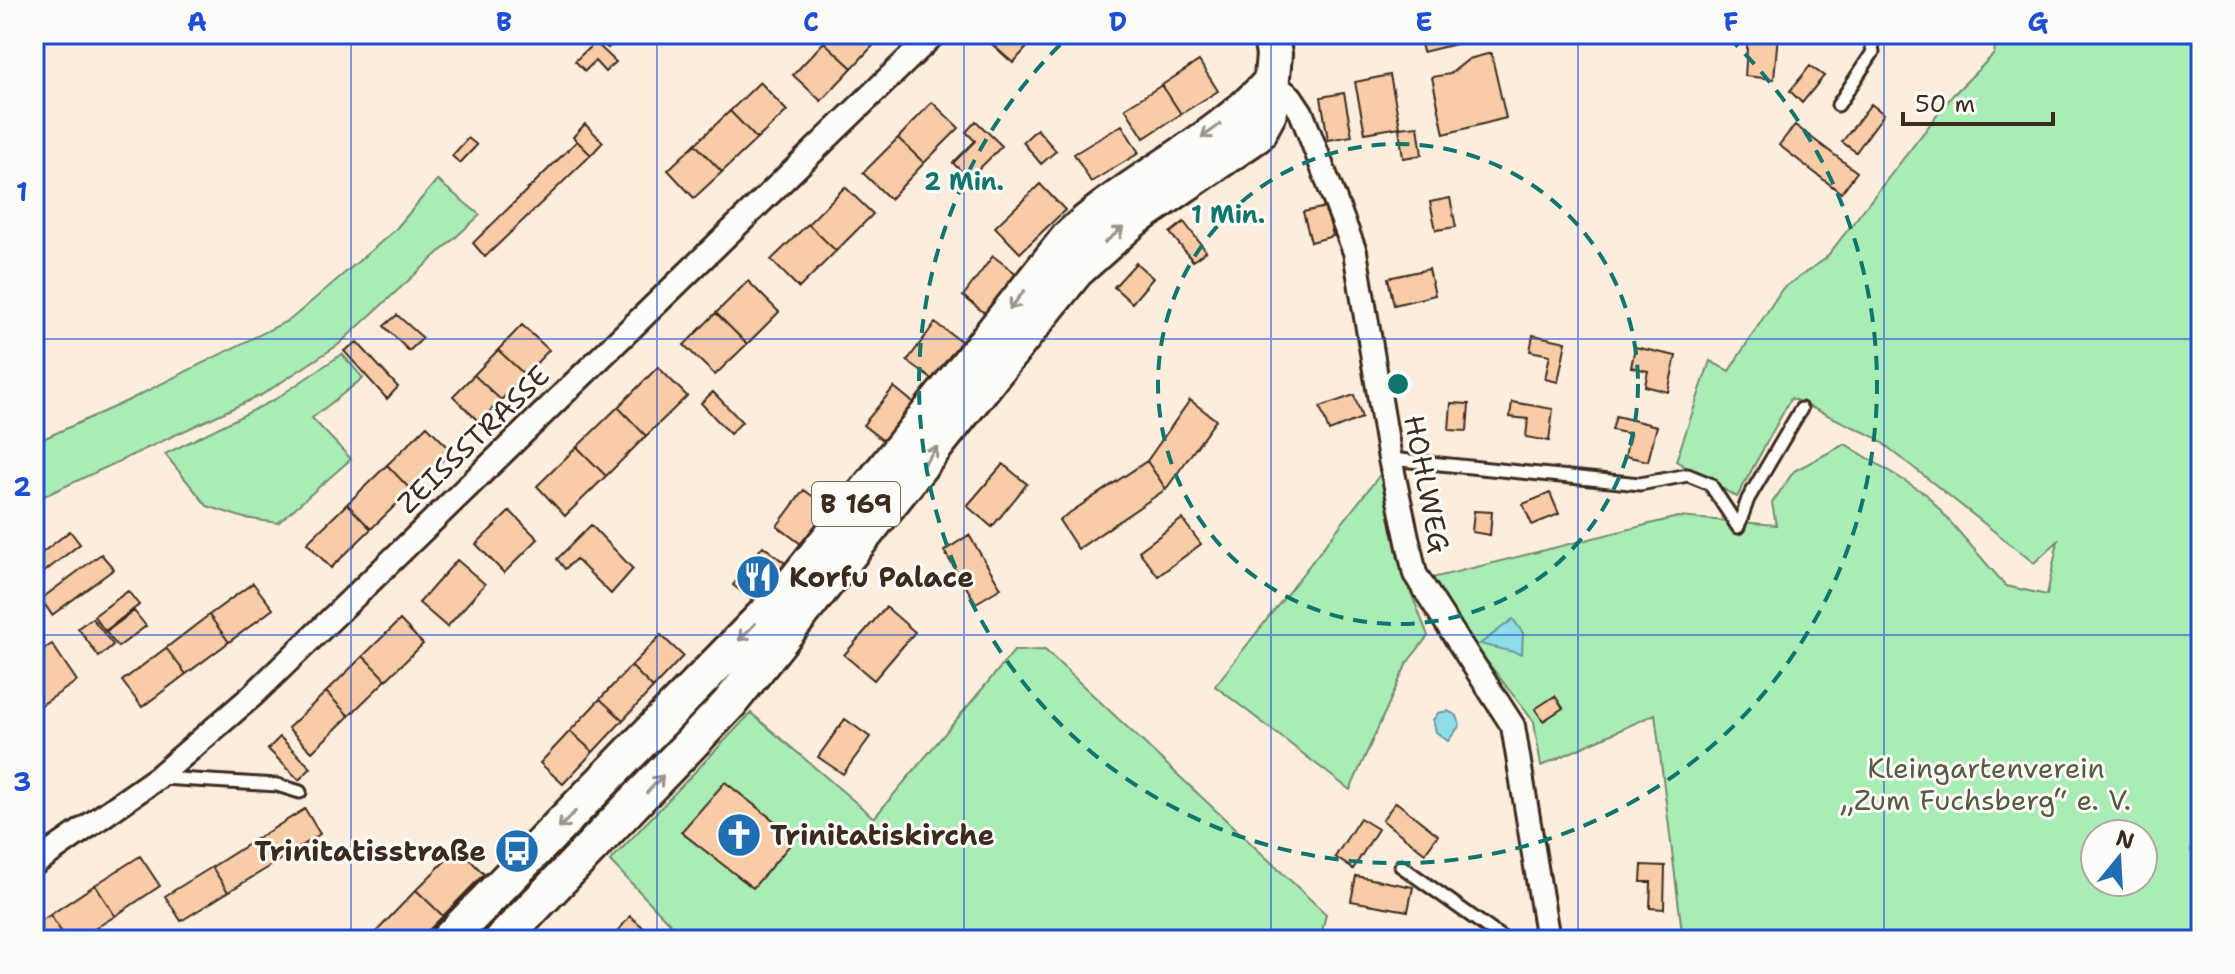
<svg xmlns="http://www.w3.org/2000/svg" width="2235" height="974" viewBox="0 0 2235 974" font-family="'Shantell Sans',sans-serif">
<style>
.green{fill:#a9ecb6;stroke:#728b6a;stroke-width:2;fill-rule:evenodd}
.water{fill:#8ddee9;stroke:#6c9698;stroke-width:2}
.building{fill:#f9cca8;stroke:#3b2a1e;stroke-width:2}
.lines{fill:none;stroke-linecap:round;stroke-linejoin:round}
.lane-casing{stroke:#3b2a1e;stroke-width:17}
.street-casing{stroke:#3b2a1e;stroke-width:28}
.primary-casing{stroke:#3b2a1e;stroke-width:40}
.lane{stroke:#fdfcf7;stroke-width:11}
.street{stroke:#fdfcf7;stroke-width:22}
.primary{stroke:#fdfcf7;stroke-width:34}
.oneway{stroke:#9c938a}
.grid{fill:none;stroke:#1d4ed8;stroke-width:2;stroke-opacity:0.55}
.ring{fill:none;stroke:#0f766e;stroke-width:4;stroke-dasharray:14 10}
.labels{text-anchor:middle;stroke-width:6;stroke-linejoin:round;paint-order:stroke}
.shield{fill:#fdfcf7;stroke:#75695f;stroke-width:2}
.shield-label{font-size:26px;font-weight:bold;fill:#3b2a1e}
.street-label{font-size:28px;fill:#3b2a1e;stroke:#fdfcf7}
.poi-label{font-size:28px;font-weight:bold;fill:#3b2a1e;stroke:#fdfcf7;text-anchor:start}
.park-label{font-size:28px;fill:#565a44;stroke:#fdfcf7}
.centre{fill:#0f766e;stroke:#fdfcf7;stroke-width:4}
.ring-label{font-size:24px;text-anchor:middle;font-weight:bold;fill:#0f766e;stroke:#fdfcf7;stroke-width:6;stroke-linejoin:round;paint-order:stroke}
.neatline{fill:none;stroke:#1d4ed8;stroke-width:3}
.grid-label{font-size:26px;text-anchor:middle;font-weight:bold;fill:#1d4ed8}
</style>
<rect width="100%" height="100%" fill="#fceedf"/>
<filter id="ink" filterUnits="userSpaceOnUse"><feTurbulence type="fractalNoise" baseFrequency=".0125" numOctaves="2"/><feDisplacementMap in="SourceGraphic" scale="16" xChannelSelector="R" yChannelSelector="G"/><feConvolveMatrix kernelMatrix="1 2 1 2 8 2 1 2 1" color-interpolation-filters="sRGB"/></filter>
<g filter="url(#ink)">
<path class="green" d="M1997,34H2201V832L2191,850L2201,868V940H1683L1655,714L1541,766L1534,722L1424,580L1678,517L1776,525L1772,503L1794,471L1845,444L1926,494L2006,586L2047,595L2058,541L2034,563L1875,437L1791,398L1737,497L1676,461L1710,361L1729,371L1782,289L1825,259L1953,95L1994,54ZM2095,834H2143V882H2095Z
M437,180L480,215L338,345L263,394L34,501V443L125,402L291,319L395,230Z
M342,354L363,378L312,418L351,459L278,523L244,518L207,506L165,454L274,400Z
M1382,472L1398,559L1428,636L1407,663L1350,790L1215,686Z
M1045,650L1326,914L1320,940H686L610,861L751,713L874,818L1014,651Z"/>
<path class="water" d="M1513,619L1523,633L1522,654L1480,644Z
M1448,711L1457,716L1460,725L1448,741L1436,732L1433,720L1438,713Z"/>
<path class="building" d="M605,34L613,42L608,48L599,40Z
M832,34H882L883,35L852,68L824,42Z
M989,34H1039L1013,63L985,38Z
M1419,34H1483L1484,37L1423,52Z
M1748,34H1778L1774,79L1745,76Z
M595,42L616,62L605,72L595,61L585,71L575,61Z
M824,42L852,68L821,101L793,75Z
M1491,53L1506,118L1444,134L1432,77L1450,74L1469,59Z
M1199,61L1218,91L1181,114L1162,85Z
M1810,66L1824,76L1802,103L1790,91Z
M1390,75L1400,127L1365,133L1355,82Z
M760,82L787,111L757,139L730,111Z
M1162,85L1181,114L1144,138L1125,108Z
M1344,93L1352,136L1328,140L1321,97Z
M932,102L959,128L924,163L898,138Z
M1871,104L1884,114L1856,152L1842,142Z
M730,111L757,139L722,172L695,144Z
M976,121L1002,146L969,179L953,163L975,141L966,132Z
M585,124L603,142L591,155L573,137Z
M1122,125L1139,153L1091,182L1074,154Z
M1795,125L1857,172L1841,193L1779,145Z
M1418,126L1422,155L1403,158L1399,128Z
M1037,129L1056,151L1041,164L1023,142Z
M468,138L477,145L460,163L452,156Z
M898,138L924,163L890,199L863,173Z
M577,141L591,155L485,257L473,243Z
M695,144L722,172L694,198L668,170Z
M1040,184L1065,210L1020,253L995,227Z
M845,187L873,214L836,251L808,224Z
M1450,198L1456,227L1436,230L1430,202Z
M1326,207L1333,236L1311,242L1303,212Z
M1184,222L1206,251L1193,261L1170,233Z
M808,224L836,251L799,288L771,260Z
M993,256L1018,275L987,315L963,296Z
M1136,263L1153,278L1132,303L1114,287Z
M1429,269L1435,295L1394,305L1388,278Z
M748,281L779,312L747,344L716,313Z
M716,313L747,344L715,375L684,345Z
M397,315L423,338L409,351L384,326Z
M935,323L961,341L933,380L907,361Z
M522,325L549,350L525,375L498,350Z
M1533,335L1566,342L1558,382L1545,379L1550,355L1530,351Z
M357,342L398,387L387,399L344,351Z
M1635,347L1676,356L1668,392L1645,386L1648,371L1631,367Z
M498,350L525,375L501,400L474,375Z
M658,367L687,396L646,436L618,407Z
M474,375L501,400L479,422L453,396Z
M894,387L916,405L886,443L863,425Z
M713,392L742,422L730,434L701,403Z
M1354,395L1362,418L1329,431L1320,407Z
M1190,400L1216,420L1166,489L1147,461Z
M1512,402L1553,409L1549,441L1526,437L1528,419L1510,417Z
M1451,403L1469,404L1467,431L1449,430Z
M618,407L646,436L606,476L577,447Z
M1616,416L1657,426L1648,461L1625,456L1630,434L1612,430Z
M427,426L452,451L411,490L387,465Z
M577,447L606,476L565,516L537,486Z
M1147,461L1166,489L1078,549L1059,520Z
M1003,464L1027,484L992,527L967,506Z
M387,465L411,490L371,529L347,504Z
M804,490L829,508L801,544L777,526Z
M1550,493L1559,514L1532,525L1523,504Z
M347,504L371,529L331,568L307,543Z
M510,511L538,539L504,573L476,544Z
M1474,511L1492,512L1490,535L1472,532Z
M1182,519L1201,544L1158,576L1139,551Z
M591,525L633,569L611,594L576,559L565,569L557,559Z
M70,531L80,544L34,580V559Z
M969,535L1001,588L976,603L944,551Z
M763,546L785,563L755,602L733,585Z
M101,554L114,569L52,615L41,599Z
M457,560L485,584L447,627L419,603Z
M253,583L273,609L229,642L209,615Z
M128,591L139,605L105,631L94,616Z
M886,607L915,632L874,680L844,655Z
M134,611L146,626L118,647L106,632Z
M209,615L229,642L186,674L166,648Z
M92,618L113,645L99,657L78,628Z
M400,620L423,644L386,680L363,656Z
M661,635L683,656L653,688L631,666Z
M52,644L77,681L34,710V655Z
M166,648L186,674L142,707L122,681Z
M363,656L386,680L349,716L326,692Z
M631,666L653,688L623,720L600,699Z
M326,692L349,716L312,752L288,728Z
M1555,696L1563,708L1543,721L1535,709Z
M600,699L623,720L593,752L570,731Z
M845,719L870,737L843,774L818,757Z
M570,731L593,752L563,784L540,763Z
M280,737L311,768L299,780L268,749Z
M725,782L796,838L753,888L681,832Z
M1396,802L1438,835L1425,853L1382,820Z
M305,809L320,834L274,864L258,838Z
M1360,818L1378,829L1353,869L1335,857Z
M258,838L274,864L228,892L212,867Z
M458,848L484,874L443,916L416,890Z
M140,856L160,886L115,916L95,885Z
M1642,865L1665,866L1664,909L1650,908L1651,882H1641Z
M212,867L228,892L181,921L165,896Z
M1356,876L1413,887L1408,911L1351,901Z
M95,885L115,916L77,940H67L50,915Z
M416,890L443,916L419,940H383L375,933Z
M50,915L67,940H34V925Z
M630,916L658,940H611Z"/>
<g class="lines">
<g class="lane-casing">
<path id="lane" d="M1838,105L1873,52L1870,34
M1390,459L1640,484L1688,475L1710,484L1738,527L1748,499L1801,409
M161,778L277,785L300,792
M1401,866L1505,940"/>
</g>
<g class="street-casing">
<path id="street" d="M1271,82L1291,97L1301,112L1355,252L1390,459L1415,574L1513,726L1548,940
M34,864L157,778L253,695L934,34"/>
</g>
<g class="primary-casing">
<path id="primary" d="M448,940L784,595L1068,238C1130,180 1214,145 1271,82
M502,940L729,704L1076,271L1133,220L1257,135L1269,113L1274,54L1270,34"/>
</g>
<use href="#lane" class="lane"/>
<use href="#street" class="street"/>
<use href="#primary" class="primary"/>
</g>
<defs><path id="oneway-shaft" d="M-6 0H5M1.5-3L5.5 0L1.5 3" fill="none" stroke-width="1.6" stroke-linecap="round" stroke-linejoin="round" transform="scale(2)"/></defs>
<g class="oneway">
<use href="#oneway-shaft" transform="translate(1211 131) rotate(144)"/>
<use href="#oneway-shaft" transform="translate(1114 235) rotate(-39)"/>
<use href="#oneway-shaft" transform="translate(1017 300) rotate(128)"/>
<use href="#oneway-shaft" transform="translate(930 456) rotate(-52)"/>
<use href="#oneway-shaft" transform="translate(747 632) rotate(134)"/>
<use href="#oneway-shaft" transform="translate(655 784) rotate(-47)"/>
<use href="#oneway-shaft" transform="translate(567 820) rotate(134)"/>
</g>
</g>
<path class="grid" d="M351,34V940M657,34V940M964,34V940M1271,34V940M1578,34V940M1884,34V940M34,339H2201M34,635H2201"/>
<g class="ring">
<circle cx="1398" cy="384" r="240"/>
<path d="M1728 37A479 479 0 1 1 1068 37"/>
</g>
<defs>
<g id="restaurant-disc" transform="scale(2.3)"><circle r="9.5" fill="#1f6fb2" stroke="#fdfcf7"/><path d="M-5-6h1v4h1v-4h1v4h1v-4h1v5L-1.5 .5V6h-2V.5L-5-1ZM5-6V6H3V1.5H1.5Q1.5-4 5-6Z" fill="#fff"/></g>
<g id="church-disc" transform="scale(2.3)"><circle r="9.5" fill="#1f6fb2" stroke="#fdfcf7"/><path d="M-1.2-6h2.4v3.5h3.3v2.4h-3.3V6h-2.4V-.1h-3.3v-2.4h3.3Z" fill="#fff"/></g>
<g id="bus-disc" transform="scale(2.3)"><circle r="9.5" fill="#1f6fb2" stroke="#fdfcf7"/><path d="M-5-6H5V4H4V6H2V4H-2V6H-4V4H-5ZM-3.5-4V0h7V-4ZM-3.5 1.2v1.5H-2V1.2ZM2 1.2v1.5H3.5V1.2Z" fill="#fff"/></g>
</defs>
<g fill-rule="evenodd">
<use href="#restaurant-disc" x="758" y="577"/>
<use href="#church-disc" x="739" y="835"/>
<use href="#bus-disc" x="517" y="851"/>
</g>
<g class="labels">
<rect class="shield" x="812" y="482" width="88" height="44" rx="6"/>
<g class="shield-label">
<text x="856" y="513">B 169</text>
</g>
<g class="street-label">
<text transform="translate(473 439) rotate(-44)" y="10">ZEISSSTRASSE</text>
<text transform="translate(1427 484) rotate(79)" y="10">HOHLWEG</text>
</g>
<g class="poi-label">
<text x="789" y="587">Korfu Palace</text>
<text x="770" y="845">Trinitatiskirche</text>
<text x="486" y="861" text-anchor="end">Trinitatisstraße</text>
</g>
<g class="park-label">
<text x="1986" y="778">Kleingartenverein<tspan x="1986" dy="32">„Zum Fuchsberg“ e. V.</tspan></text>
</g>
</g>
<circle cx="1398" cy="384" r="12" class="centre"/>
<g class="ring-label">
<text x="964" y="190">2 Min.</text>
<text x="1228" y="223">1 Min.</text>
</g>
<rect width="2235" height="974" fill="none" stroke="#fdfcf7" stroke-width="88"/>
<g transform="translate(2119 858) rotate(18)"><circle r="38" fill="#fdfcf7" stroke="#afa8a0" stroke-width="2"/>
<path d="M0-6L14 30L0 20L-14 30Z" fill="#1f6fb2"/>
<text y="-12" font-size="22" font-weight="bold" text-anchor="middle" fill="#3b2a1e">N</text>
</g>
<path d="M1903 112v12h150v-12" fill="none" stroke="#3b2a1e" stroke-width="4"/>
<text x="1915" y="112" font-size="24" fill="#3b2a1e" stroke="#fdfcf7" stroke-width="6" paint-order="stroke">50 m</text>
<rect x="44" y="44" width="2147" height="886" class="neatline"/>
<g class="grid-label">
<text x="197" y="31">A</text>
<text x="504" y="31">B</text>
<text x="811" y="31">C</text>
<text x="1118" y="31">D</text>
<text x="1424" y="31">E</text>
<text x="1731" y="31">F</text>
<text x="2038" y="31">G</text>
<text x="22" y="201">1</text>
<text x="22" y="496">2</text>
<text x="22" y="791">3</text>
</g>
</svg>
